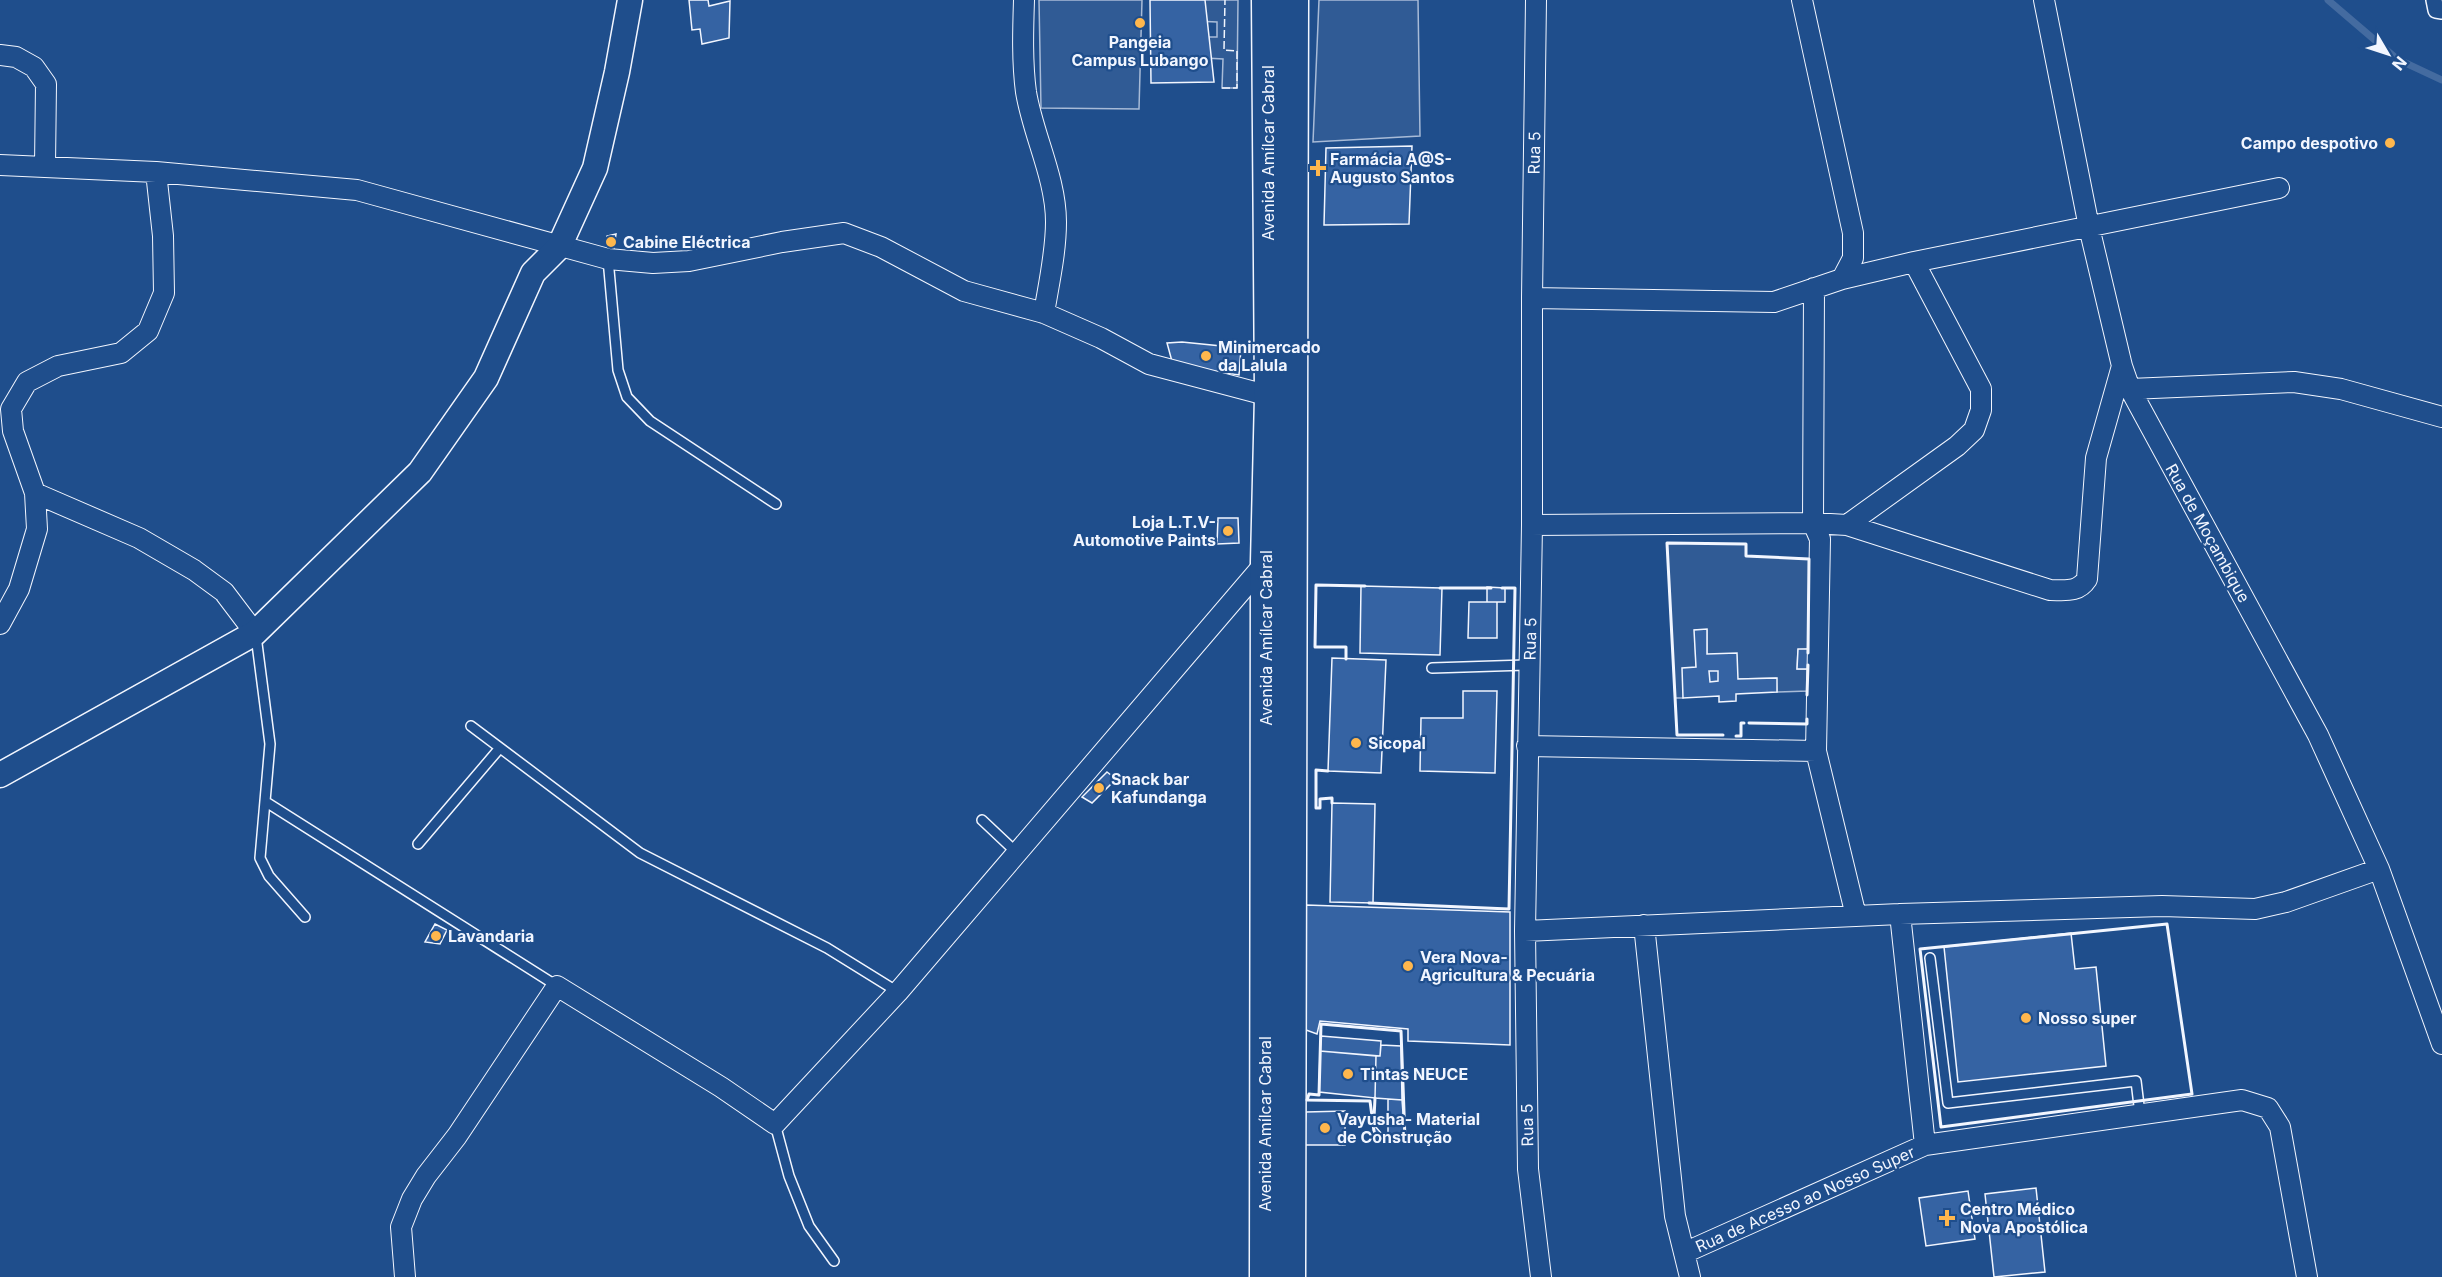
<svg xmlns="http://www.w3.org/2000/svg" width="2442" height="1277" viewBox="0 0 2442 1277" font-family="Inter,sans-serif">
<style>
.built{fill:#305b95;stroke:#a8bbd7;stroke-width:1.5}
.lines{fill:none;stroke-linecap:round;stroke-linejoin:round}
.stream{stroke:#446ba0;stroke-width:7}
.building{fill:#3563a3;stroke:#f2f6ff;stroke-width:1.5}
.service-casing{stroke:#f2f6ff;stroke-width:12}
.pedestrian-casing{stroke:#f2f6ff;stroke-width:18}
.minor-casing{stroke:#f2f6ff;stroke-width:22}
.tertiary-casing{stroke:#f2f6ff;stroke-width:27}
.primary-casing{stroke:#f2f6ff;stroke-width:33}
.service{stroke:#1f4e8c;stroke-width:9}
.pedestrian{stroke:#1f4e8c;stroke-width:15}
.minor{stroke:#1f4e8c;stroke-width:20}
.tertiary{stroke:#1f4e8c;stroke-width:24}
.primary{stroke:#1f4e8c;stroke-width:30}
.fence{stroke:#f2f6ff;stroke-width:1.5;stroke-dasharray:8 3;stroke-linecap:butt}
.wall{stroke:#f2f6ff;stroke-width:3}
.poi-dot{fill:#ffb74d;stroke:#1f4e8c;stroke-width:2}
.labels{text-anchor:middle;stroke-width:4.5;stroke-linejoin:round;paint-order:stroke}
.poi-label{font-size:16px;font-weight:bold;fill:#f2f6ff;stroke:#1f4e8c;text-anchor:start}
.street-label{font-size:16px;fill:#f2f6ff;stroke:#1f4e8c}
</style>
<rect width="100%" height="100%" fill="#1f4e8c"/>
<path class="built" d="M1039,0H1142L1139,109L1041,108Z
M1198,0H1238L1237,88H1222L1223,59L1205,58L1206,37H1217V22L1195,21Z
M1319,0H1418L1420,136L1313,142Z
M1667,543L1746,544V556L1809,559L1808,649L1798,650L1797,669H1808V691L1777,692L1776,678L1738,679L1707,654V630H1695L1696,667L1683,698H1675Z"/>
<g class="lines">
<path class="stream" d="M2328,0L2397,59L2442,80"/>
</g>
<path class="building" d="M689,0H708L709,6L730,1L729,38L702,44L700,29L692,30Z
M1150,0H1205L1214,82L1151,83Z
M1412,146L1409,224L1324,225L1326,148Z
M616,234L614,248L607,249V236Z
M1182,342L1241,348L1239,375L1173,365L1167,343Z
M1218,518H1238L1239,543L1217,544Z
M1361,586L1442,588L1440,655L1360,653Z
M1487,587L1505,588V602H1487Z
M1469,602H1497V638H1468Z
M1707,629V654L1737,653L1738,679L1777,678V692L1736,694V701L1719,702V696L1683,698L1682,668L1696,667L1694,630Z
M1798,649H1808V669H1797Z
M1332,658L1386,660L1381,773L1328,771Z
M1709,671H1718V681L1710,682Z
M1463,691H1497L1495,773L1420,771L1421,718H1463Z
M1107,772L1116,779L1092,803L1082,797Z
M1332,803L1375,804L1373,903L1330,902Z
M1306,905L1510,912V1045L1408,1041V1029L1320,1021L1317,1034L1306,1030Z
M435,924L447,930L440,944L425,942Z
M2071,933L2075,969L2096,967L2106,1066L1958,1082L1944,947Z
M1321,1036L1381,1041L1380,1056L1320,1051Z
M1381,1045L1401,1046L1402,1100L1375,1098L1376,1056H1380Z
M1320,1051L1376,1056L1375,1098L1319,1092Z
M1388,1099L1402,1100L1405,1139L1390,1144L1375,1139L1374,1125L1388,1141Z
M1345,1111V1145H1304L1306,1112Z
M2036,1188L2045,1272L1994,1277L1985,1194Z
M1968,1191L1975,1239L1926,1246L1919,1198Z"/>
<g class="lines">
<g class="service-casing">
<path id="service" d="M608,259L618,370L627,397L650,421L776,504
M256,636L270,744L260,858L269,876L305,917
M1432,668L1529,665
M471,726L640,853L827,948L898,992
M266,802L557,986
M982,820L1017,853
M418,844L499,749
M1930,958L1948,1103L2136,1081L2140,1114
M775,1124L789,1176L809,1226L834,1261"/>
</g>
<g class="pedestrian-casing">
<path id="pedestrian" d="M2434,0L2436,10L2442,11"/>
</g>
<g class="minor-casing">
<path id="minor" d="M1024,0C1023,30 1022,62 1026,92C1033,135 1056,178 1056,222C1056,252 1049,283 1044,313
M1536,0L1532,298V525L1525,931L1528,1169L1541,1277
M1802,0L1853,233V258L1842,279
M2044,0L2089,227L2122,366L2130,389L2318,735L2379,869L2442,1044
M0,55L16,57L34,67L46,84L45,165
M0,165L156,172L357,190L608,259L653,263L689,261L782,242L844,233L881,247L964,291L1044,313L1101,338L1149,364L1270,396
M1814,288L1813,523L1820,539L1816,751L1856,916
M1532,298L1774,302L1842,279L1914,262L2279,188
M2130,389L2294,382L2341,389L2442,417
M35,493L139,538L194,570L224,592L255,633
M1532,525L1813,523L1847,525L2050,590C2065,590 2078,593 2087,579L2096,458L2122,366
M1847,525L1957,446L1974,430L1981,410V389L1914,262
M0,624L19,589L37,529L35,493L13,431L11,409L27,382L58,366L121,353L148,331L164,293L163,236L156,172
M1527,746L1816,751
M1900,914L1925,1145
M1644,925L1675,1216L1690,1277
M1525,931L1900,914L2162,906L2255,909L2286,902L2379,869
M1684,1253L1925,1145L2242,1100L2268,1108L2280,1127L2307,1277
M405,1277L401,1227L412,1199L426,1176L457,1136L557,986L721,1087L775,1124L898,992L1266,562"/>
</g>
<g class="tertiary-casing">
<path id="tertiary" d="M0,775L255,633L420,472L486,378L533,273L559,247L595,168L617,72L630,0"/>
</g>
<g class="primary-casing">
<path id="primary" d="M1265,1277L1266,562L1270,396L1267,0
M1290,1277L1293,0"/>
</g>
<use href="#service" class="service"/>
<use href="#pedestrian" class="pedestrian"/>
<use href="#minor" class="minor"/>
<use href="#tertiary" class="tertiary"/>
<use href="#primary" class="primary"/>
<path class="fence" d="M1222,88H1237V51L1224,50L1225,0"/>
<path class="wall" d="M1440,588H1491
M1346,659V647H1315L1316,585L1365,586
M1807,695L1808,665
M1749,723L1807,724V719
M1723,735H1677L1667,543L1746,544V556L1809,559L1808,653
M1736,736H1741V723H1744
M1328,771L1316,770V808H1320V799L1332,798V803
M1369,903L1509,909L1515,588H1502
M2167,924L2192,1094L1941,1127L1920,949Z
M1321,1024L1401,1031L1405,1139L1388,1141L1375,1139L1370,1101L1307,1100L1309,1094L1319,1095Z
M1374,1118L1375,1098"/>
</g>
<g class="poi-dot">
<circle cx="1140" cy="23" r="6"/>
<circle cx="2390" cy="143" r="6"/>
<path d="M1315 159h6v6h6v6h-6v6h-6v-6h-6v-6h6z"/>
<circle cx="611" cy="242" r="6"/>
<circle cx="1206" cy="356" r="6"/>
<circle cx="1228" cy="531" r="6"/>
<circle cx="1356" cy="743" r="6"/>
<circle cx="1099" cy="788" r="6"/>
<circle cx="436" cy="936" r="6"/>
<circle cx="1408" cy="966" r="6"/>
<circle cx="2026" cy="1018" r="6"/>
<circle cx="1348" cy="1074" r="6"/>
<circle cx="1325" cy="1128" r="6"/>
<path d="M1944 1209h6v6h6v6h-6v6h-6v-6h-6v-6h6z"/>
</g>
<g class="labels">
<g class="poi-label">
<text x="1140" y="48" text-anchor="middle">Pangeia<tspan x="1140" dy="18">Campus Lubango</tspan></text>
<text x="2378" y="149" text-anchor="end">Campo despotivo</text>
<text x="1330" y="165">Farmácia A@S-<tspan x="1330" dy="18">Augusto Santos</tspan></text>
<text x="623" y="248">Cabine Eléctrica</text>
<text x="1218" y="353">Minimercado<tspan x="1218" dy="18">da Lalula</tspan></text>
<text x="1216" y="528" text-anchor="end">Loja L.T.V-<tspan x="1216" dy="18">Automotive Paints</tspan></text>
<text x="1368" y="749">Sicopal</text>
<text x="1111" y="785">Snack bar<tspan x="1111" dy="18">Kafundanga</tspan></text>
<text x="448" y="942">Lavandaria</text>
<text x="1420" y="963">Vera Nova-<tspan x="1420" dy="18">Agricultura &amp; Pecuária</tspan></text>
<text x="2038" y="1024">Nosso super</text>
<text x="1360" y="1080">Tintas NEUCE</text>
<text x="1337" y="1125">Vayusha- Material<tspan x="1337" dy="18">de Construção</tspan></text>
<text x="1960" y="1215">Centro Médico<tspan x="1960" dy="18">Nova Apostólica</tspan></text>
</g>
<g class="street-label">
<text transform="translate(1268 153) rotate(-90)" y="6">Avenida Amílcar Cabral</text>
<text transform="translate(1534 153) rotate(-89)" y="6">Rua 5</text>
<text transform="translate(2208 533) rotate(61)" y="6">Rua de Moçambique</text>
<text transform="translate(1266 638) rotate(-90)" y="6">Avenida Amílcar Cabral</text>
<text transform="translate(1530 639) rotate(-89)" y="6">Rua 5</text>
<text transform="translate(1265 1124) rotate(-90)" y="6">Avenida Amílcar Cabral</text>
<text transform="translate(1527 1125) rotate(-91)" y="6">Rua 5</text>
<text transform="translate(1805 1199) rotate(-24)" y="6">Rua de Acesso ao Nosso Super</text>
</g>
</g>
<g transform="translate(2388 54) rotate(129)" stroke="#1f4e8c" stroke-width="4.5" paint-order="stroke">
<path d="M0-4.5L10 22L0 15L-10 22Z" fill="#f2f6ff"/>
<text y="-9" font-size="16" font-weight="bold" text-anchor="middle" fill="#f2f6ff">N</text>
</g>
</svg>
